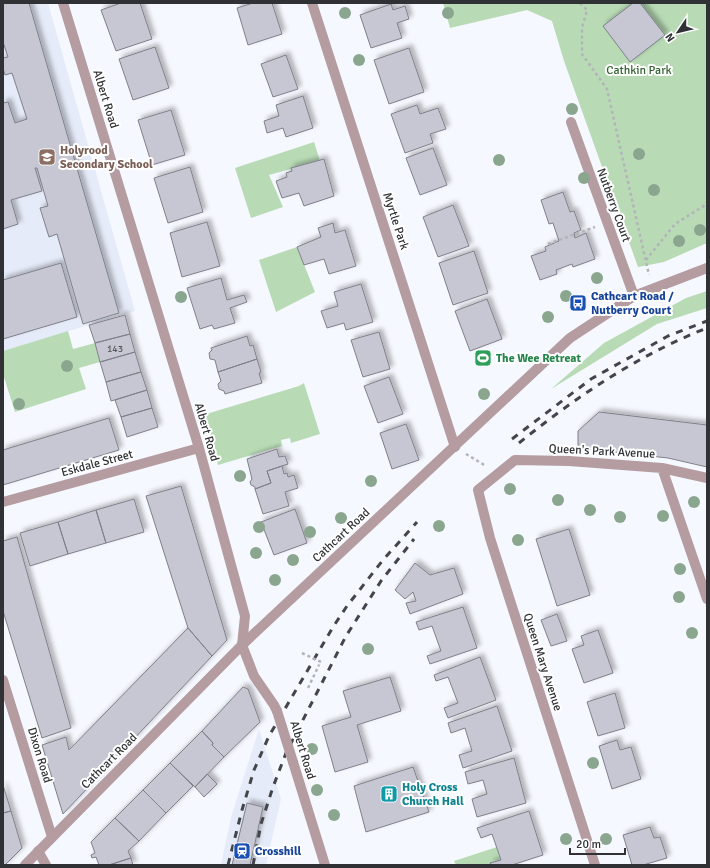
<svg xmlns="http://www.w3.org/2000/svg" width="710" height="868" viewBox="0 0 710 868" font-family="Signika,sans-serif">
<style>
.built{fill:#e6ebf9}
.green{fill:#b8dbb5}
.building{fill:#c6c7d2;stroke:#7f808a;filter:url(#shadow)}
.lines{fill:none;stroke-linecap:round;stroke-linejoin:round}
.path{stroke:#b2b4b9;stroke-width:2.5;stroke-dasharray:3 3;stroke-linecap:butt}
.minor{stroke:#b49ca0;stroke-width:10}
.tertiary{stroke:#b49ca0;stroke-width:10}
.rail{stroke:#434549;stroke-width:3;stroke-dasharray:7 7;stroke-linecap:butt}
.path-bridge{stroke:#b2b4b9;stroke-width:2.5;stroke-dasharray:3 3;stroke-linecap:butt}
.minor-bridge{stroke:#b49ca0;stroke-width:10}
.tree{fill:#8ba68e}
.labels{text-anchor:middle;stroke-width:4;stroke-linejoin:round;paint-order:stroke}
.number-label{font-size:10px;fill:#55565c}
.park-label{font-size:12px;fill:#336332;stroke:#fff}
.street-label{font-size:12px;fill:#2f3135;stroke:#fff}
.education-label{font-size:12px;font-weight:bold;fill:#785e54;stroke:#fff;text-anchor:start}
.transit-label{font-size:12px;font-weight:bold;fill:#164399;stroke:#fff;text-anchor:start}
.leisure-label{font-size:12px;font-weight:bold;fill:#27864d;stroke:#fff;text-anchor:start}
.culture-label{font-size:12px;font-weight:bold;fill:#0d838f;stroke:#fff;text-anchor:start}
</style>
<defs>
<filter id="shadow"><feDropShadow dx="3.5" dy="-3.5" stdDeviation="2" flood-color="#0004"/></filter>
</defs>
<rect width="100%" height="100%" fill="#f6f8ff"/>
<path class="built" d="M3,3H48L135,311L3,351Z
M259,729L281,799L266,865H221L231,817Z"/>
<path class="green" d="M443,3H707V243L664,262L638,267L564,61L552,21L527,10L450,28Z
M314,142L320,161L269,175L283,207L251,218L235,168Z
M297,247L315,292L276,312L259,260Z
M707,291V308L657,324L551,389L604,343L686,298Z
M68,331L73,349L95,343L100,362L79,368L86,389L15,412L3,374V351Z
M304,383L320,434L291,443L290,438L281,440L282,446L218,465L203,415L299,386Z
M497,847L501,860L491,863V865H456L454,861Z"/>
<path class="building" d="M3,3H29L119,313L83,324L57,234L49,237L40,208L48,206L37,168H35L42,191L11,200L18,224L3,229V103L8,102L15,123L27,119L12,73L5,75L3,68V58L8,57L3,42Z
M121,3H140L152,39L116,51L101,10Z
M253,3H272L282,34L248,45L237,8Z
M633,3H640L665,35L630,62L603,26Z
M391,4L393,10L405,6L409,19L397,23L402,38L371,48L360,15Z
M155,47L169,88L133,100L119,59Z
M409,48L424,92L389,104L374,60Z
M286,55L298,89L273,97L261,64Z
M303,96L313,128L286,137L283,128L267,133L264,121L279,116L276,105Z
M417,105L420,114L438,108L446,129L430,134L433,143L405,153L391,114Z
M171,110L185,155L152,165L138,120Z
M433,148L447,185L420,195L406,158Z
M324,159L334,196L304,206L299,193L282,198L276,181L287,177L286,173L292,171L291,168Z
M190,167L203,212L168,223L154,178Z
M563,192L570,212L574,211L581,230L574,233L575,238L586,233L595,259L573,267L572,264L556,270L557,274L540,280L531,256L546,251L545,247L559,241L553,223L549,224L541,200Z
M453,205L469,246L438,257L423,217Z
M207,222L220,266L182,277L170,233Z
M333,223L335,233L345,230L356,266L329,274L324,259L304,265L297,247L321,237L318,228Z
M474,251L488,293L453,305L439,263Z
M61,263L77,317L3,339V280Z
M221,278L227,300L244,295L247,302L230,308L235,323L214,329L212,325L200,329L187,288Z
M361,284L373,322L346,330L344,323L327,328L321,311L338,306L334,292Z
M487,299L502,339L470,351L455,311Z
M125,315L130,334L95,343L89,325Z
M379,332L390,369L363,377L351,340Z
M130,334L135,352L100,362L95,343Z
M247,336L250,346L253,345L257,359L218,372L215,360L210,359L209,353L212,350L211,348Z
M135,352L141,372L106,382L100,362Z
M257,359L261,372L259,373L262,383L225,394L224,391L219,389L218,384L221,381L218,372Z
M141,372L147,390L111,401L106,382Z
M389,377L403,414L378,423L364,386Z
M147,390L152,408L121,417L115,400Z
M152,408L158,427L127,437L121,417Z
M599,412L707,425V467L668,458L578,448V431Z
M109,418L119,450L3,485V450Z
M406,424L419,460L392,469L380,433Z
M277,449L279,457L285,456L288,464L267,471L271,483L255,489V487L251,485L250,482L252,479L247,459Z
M282,466L284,474L287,473L288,477L294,475L298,488L285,492L289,506L263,514L255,489L271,483L267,471Z
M181,486L227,640L212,656L188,628L146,496Z
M134,499L144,532L106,543L96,510Z
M295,509L307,543L274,555L261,522Z
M96,510L106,543L68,554L58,522Z
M58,522L68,554L30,566L20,533Z
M569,529L590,595L557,606L536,539Z
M17,537L71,728L42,738L3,611V541Z
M415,563L430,575L454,568L463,594L410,614L406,603L416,601L413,592L405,599L395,590Z
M463,607L477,648L430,664L427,656L441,651L432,626L419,630L416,622Z
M557,614L567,641L551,646L541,620Z
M188,628L212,656L63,814L42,745L66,737L69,750Z
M598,630L613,673L584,683L572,649L584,645L581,636Z
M480,657L496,700L448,718L444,708L458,703L448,677L436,681L434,675Z
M390,677L401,711L357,725L368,762L335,772L322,726L351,717L343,691Z
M243,687L248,689L260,722L224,757L212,745L213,743L202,731Z
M615,693L625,728L598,736L587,702Z
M497,706L512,751L463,768L459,755L472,751L465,728L451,733L448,723Z
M202,731L213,743L212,745L224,757L195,787L170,763Z
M617,740L620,750L631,747L641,779L612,789L599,746Z
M514,758L526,803L477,817L472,799L487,794L483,780L468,784L465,772Z
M170,763L193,786L166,813L143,790Z
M413,767L429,812L366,832L354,786Z
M207,774L217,784L204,797L195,787Z
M3,785L11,811L3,813Z
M143,790L166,813L139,841L115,818Z
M247,803L263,807L250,865H232Z
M11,811L22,848L5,865H3V813Z
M529,811L543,855L512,865H491L490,863L501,860L492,834L481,838L477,828Z
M115,818L139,841L128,851L131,858L109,865H99L96,857L92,858L91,855L95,853L91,842Z
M650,827L654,838L660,837L667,858L643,865H632L623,835Z
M131,858L133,865H109Z"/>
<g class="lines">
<path class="path" d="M580,3L587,10L582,28V54L607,89L649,275
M548,244L595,227
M646,260L675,224L707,204
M466,454L486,466
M308,688L319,665"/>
<path class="minor" d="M63,3L199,448L245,616L242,645L254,676L274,705L277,711
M312,3L455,447
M571,122L634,296
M662,468L707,599
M3,502L199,448
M3,680L52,837
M293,762L325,865
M38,851L46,865
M595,865L490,538L478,490L515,460L569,461L662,468L707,478"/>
<path class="tertiary" d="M25,865L242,645L570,338L634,296L707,268"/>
<path class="rail" d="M512,439L591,379L668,336L707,321
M519,443C576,397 638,355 707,328
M228,865L242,810L254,770L269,736L333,627L347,606L383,560L417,522
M253,865L261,824L273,787L286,753L346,636L381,581L414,539"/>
<path class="path-bridge" d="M302,653L321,662L319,665"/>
<path class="minor-bridge" d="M277,711L293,762"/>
</g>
<g class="tree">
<circle cx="345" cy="13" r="6"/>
<circle cx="448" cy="13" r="6"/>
<circle cx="359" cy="60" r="6"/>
<circle cx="572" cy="109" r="6"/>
<circle cx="639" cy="154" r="6"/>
<circle cx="499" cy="160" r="6"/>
<circle cx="584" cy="178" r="6"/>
<circle cx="654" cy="190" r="6"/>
<circle cx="700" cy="230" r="6"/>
<circle cx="679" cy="241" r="6"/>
<circle cx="597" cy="278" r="6"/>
<circle cx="566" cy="296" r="6"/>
<circle cx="181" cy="297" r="6"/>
<circle cx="548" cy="317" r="6"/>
<circle cx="67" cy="366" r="6"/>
<circle cx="484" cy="394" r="6"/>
<circle cx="19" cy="404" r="6"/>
<circle cx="240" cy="476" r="6"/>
<circle cx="371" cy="481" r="6"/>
<circle cx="510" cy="489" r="6"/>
<circle cx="558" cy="500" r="6"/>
<circle cx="694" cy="502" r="6"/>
<circle cx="590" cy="510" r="6"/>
<circle cx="663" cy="516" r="6"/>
<circle cx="620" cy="517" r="6"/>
<circle cx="341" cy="518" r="6"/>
<circle cx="439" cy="526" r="6"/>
<circle cx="259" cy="527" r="6"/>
<circle cx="310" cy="532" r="6"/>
<circle cx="518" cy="540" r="6"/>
<circle cx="256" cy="553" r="6"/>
<circle cx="293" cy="560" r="6"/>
<circle cx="680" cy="569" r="6"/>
<circle cx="275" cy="580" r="6"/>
<circle cx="679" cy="597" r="6"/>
<circle cx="692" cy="633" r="6"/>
<circle cx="368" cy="649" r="6"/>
<circle cx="312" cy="749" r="6"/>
<circle cx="593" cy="763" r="6"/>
<circle cx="317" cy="790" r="6"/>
<circle cx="334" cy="815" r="6"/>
<circle cx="566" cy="839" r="6"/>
<circle cx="606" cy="839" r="6"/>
</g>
<defs>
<g id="school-square" transform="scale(0.9)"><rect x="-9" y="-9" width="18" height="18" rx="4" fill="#8d6e63" stroke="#fff"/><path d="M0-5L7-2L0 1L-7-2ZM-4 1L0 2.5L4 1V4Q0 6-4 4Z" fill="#fff"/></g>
<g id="bus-square" transform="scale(0.9)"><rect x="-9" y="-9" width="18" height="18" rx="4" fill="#1a4fb4" stroke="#fff"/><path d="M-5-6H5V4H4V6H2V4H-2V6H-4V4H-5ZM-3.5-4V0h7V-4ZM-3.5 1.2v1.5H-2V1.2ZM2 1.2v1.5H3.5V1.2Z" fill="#fff"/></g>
<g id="stadium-square" transform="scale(0.9)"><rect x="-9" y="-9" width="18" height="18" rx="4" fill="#2e9e5b" stroke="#fff"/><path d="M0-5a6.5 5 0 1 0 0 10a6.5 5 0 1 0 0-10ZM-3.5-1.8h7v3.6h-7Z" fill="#fff"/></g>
<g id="building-square" transform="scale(0.9)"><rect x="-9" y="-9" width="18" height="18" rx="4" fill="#0f9aa8" stroke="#fff"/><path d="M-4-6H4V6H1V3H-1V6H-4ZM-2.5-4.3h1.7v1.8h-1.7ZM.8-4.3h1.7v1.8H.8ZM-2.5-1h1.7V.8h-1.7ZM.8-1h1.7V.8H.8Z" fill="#fff"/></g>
<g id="station-square" transform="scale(0.9)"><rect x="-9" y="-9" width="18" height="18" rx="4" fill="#1a4fb4" stroke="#fff"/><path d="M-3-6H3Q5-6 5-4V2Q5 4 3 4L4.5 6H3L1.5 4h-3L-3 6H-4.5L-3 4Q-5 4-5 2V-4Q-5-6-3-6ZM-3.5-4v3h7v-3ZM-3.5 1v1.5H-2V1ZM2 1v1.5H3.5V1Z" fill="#fff"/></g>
</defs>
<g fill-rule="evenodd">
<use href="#school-square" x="47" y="157"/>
<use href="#bus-square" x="578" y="303"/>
<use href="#stadium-square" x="483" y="358"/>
<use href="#building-square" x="389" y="794"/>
<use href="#station-square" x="242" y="851"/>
</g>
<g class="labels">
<g class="number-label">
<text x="115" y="352">143</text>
</g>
<g class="park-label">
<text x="639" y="74">Cathkin Park</text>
</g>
<g class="street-label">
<text transform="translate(106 99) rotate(73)" y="4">Albert Road</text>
<text transform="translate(614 205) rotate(70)" y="4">Nutberry Court</text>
<text transform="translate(396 221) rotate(72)" y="4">Myrtle Park</text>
<text transform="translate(207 432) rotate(74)" y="4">Albert Road</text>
<text transform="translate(602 451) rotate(3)" y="4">Queen's Park Avenue</text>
<text transform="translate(97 463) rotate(-15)" y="4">Eskdale Street</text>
<text transform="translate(341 535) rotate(-43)" y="4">Cathcart Road</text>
<text transform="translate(543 662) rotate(72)" y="4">Queen Mary Avenue</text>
<text transform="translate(303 750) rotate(73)" y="4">Albert Road</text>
<text transform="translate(40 755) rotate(73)" y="4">Dixon Road</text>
<text transform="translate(109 761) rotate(-45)" y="4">Cathcart Road</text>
</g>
<g class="education-label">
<text x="60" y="154">Holyrood<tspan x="60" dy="14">Secondary School</tspan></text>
</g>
<g class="transit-label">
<text x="591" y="300">Cathcart Road /<tspan x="591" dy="14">Nutberry Court</tspan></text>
<text x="255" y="855">Crosshill</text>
</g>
<g class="leisure-label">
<text x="496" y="362">The Wee Retreat</text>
</g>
<g class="culture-label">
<text x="402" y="791">Holy Cross<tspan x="402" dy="14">Church Hall</tspan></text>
</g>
</g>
<rect width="710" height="868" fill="none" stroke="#2f3135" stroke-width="8"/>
<g transform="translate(678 32) rotate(235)" stroke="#ffffff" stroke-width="3" paint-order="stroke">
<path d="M0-3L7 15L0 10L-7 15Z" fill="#2f3135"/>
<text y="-6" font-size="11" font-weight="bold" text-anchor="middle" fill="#2f3135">N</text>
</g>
<path d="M570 848v6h55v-6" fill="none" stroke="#2f3135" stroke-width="2"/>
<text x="576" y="848" font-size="12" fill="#2f3135" stroke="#ffffff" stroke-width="3" paint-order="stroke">20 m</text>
</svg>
